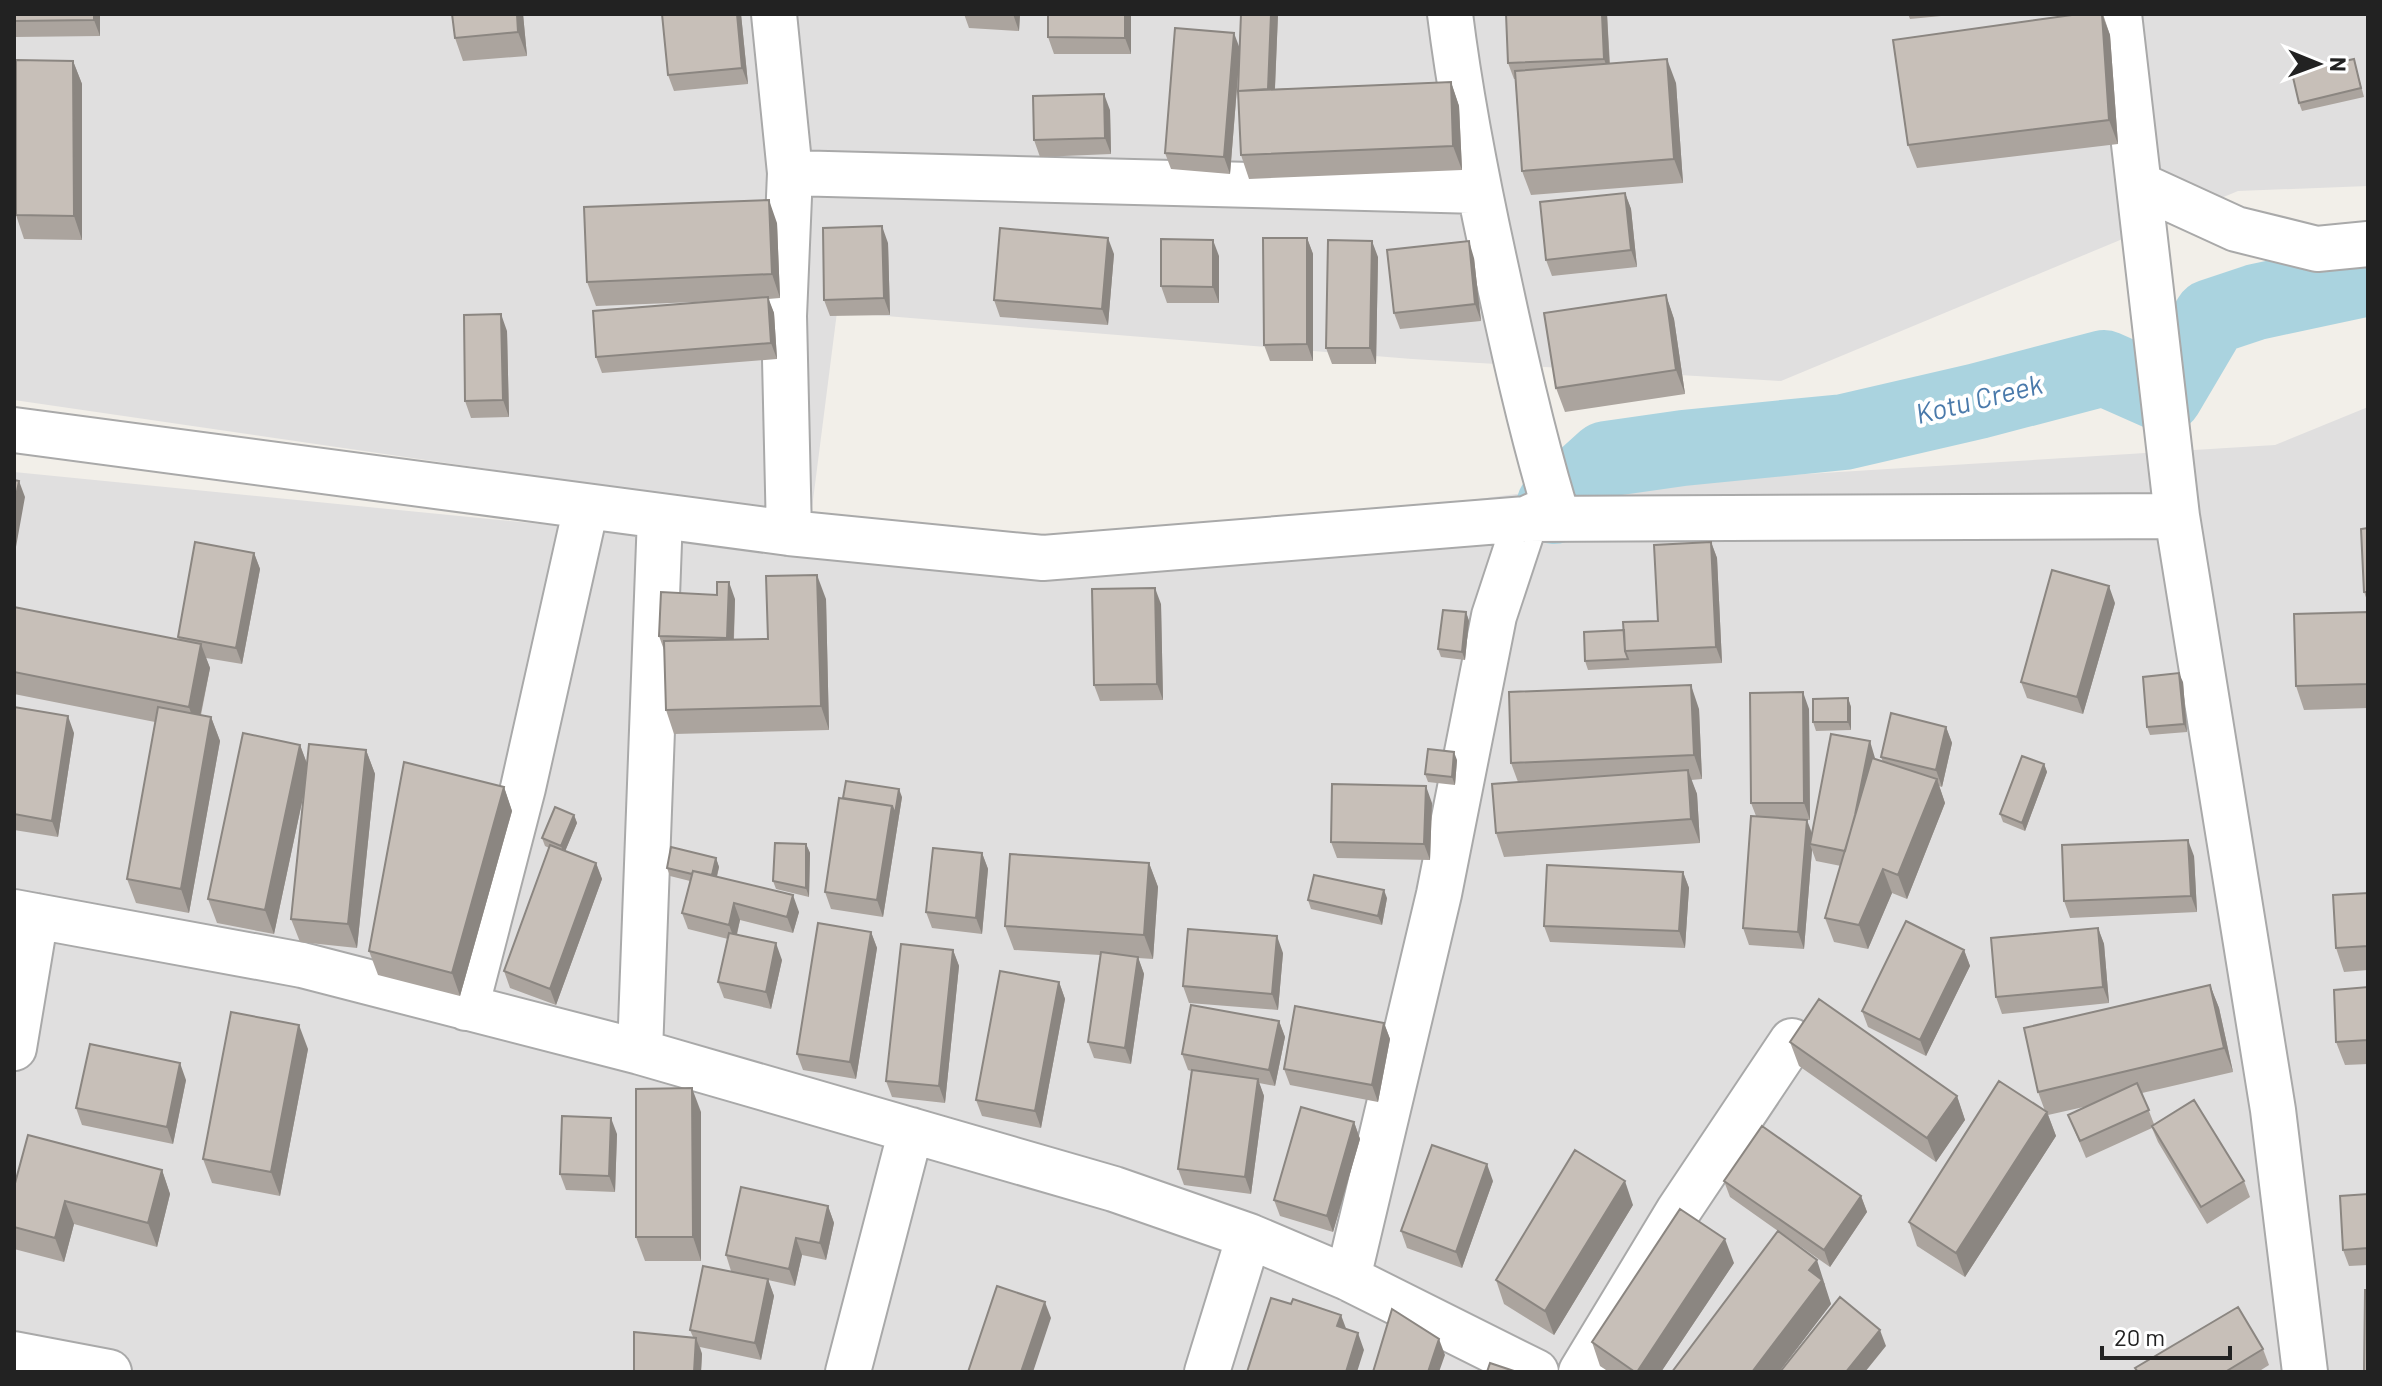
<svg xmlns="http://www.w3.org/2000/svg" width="2382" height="1386" viewBox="0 0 2382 1386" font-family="Barlow,sans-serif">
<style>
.residential{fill:#e0dfdf}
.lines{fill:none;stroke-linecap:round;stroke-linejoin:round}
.river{stroke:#aad3df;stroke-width:76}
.street-casing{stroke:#a9a9a9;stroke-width:48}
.street{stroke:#fff;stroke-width:44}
.wall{fill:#aba49e}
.shaded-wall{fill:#8b8681}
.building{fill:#c7bfb8;stroke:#8b8681;stroke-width:2}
.labels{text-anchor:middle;stroke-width:8;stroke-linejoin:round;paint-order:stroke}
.water-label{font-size:28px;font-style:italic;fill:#4a7aab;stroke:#fff}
</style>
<rect width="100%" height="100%" fill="#f2efe9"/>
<path class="residential" d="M14,14H2368V186L2238,191L1781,381L1412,359L837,312L811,516L14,400Z
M2368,407V1372H14V472L965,566L1547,490L2275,445Z"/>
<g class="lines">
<path class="river" d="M1554,506L1606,459L1683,448L1844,432L1978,401L2104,368L2165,395L2211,317L2256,302L2368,278"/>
<g class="street-casing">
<path id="street" d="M774,14L790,173L784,316L789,533
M2119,14L2177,516L2273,1110L2305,1372
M790,173L1479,191
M2140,185L2236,229L2317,249L2368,244
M14,430L789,533L1043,558L1526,519L2177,516
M660,516L640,1052L1114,1189L1249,1236L1348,1278L1536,1372
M14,912L302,965L640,1052
M466,1008L523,788L586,507
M14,1048L36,916
M1348,1278L1439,894L1494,616L1526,519L1554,506C1531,429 1514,352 1497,273C1478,187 1461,102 1450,14
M14,1354L109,1372
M848,1372L911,1130
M1207,1372L1249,1236
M1581,1372L1679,1210L1792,1041"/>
</g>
<use href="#street" class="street"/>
</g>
<path class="wall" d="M14,14H100V36L14,37Z
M452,14H523L527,56L463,61L455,38Z
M741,14L748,84L674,91L668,75Z
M964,14H1020L1019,31L969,28Z
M1048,14H1131V54H1054L1048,37Z
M1241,14H1278L1275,89L1451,82L1459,106L1462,170L1249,179L1241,155L1238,76L1230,174L1171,169L1165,153L1239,47Z
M1607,14L1610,64L1676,83L1683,183L1531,195L1522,171L1515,79H1514L1508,63Z
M1908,14H1962L1910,19Z
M2079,14H2103L2110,35L2118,144L1917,168L1908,145Z
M2354,59L2364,97L2302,111L2299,103Z
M73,61L82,84V240L24,239L16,215Z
M1110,110L1111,154L1040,157L1034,140Z
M1625,193L1631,209L1637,267L1552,276L1546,260Z
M777,223L780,298L768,299L774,313L777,359L602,373L596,357L720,301L596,306L587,282Z
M1307,238L1313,254V361H1270L1264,345Z
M888,243L890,315L830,316L824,300Z
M1114,254L1108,325L1000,317L994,300Z
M1219,256V303H1167L1161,286Z
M1378,257L1376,364H1332L1326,348Z
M1474,258L1481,321L1400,329L1394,313Z
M1666,295L1674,319L1685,394L1565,412L1556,388Z
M507,331L509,417L471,418L465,401Z
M2368,528V603L2364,592Z
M1711,542L1717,558L1722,663L1588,670L1585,661L1624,630L1658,621Z
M254,553L260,569L242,664L206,658L210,668L201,715L211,717L220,741L189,913L136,903L127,879L155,722L14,694V607L179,640L178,637Z
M735,599L734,639H768L826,599L829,730L674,734L666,710L664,650L659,636Z
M2115,603L2083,714L2027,698L2021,682Z
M1161,604L1163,700L1100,701L1094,685Z
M1466,612L1469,621L1465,660L1441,657L1438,649Z
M2368,612V708L2304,710L2296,686Z
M2183,682L2187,732L2150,735L2147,727Z
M1848,698L1851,707V730L1816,731L1813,722Z
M14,707L74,733L58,837L14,830Z
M1699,709L1702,779L1691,780L1697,794L1700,843L1504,857L1496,833L1518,782L1511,763Z
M1809,709L1810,820H1803L1812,834L1875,758V759L1883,762L1881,757L1946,727L1952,743L1942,787L1939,786L1945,803L1907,899L1892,893L1868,949L1834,942L1825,918L1841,866L1816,861L1812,850L1804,949L1749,945L1743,928L1756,816L1751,803Z
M300,745L307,764L366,750L375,774L357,948L300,942L291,919L305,788L274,934L217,923L208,899Z
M1457,760L1455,785L1428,782L1425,774Z
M2044,764L2047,772L2025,831L2003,822L2000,814Z
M504,787L512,811L460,996L378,975L369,951Z
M902,797L883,917L831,909L825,892L843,798Z
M1432,803L1430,860L1337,858L1331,842Z
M574,815L577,823L565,851L596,863L602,879L556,1005L510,988L504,971L549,848L545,846L542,838Z
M806,844L810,853L809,897L776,889L773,881Z
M982,853L988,869L982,934L932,928L926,912Z
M2194,856L2197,912L2070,918L2064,901Z
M716,858L719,867L717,877L799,912L793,933L740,920L737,935L782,960L771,1009L724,998L718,982L728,939L688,929L682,913L690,881L670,876L667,868Z
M1149,863L1158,887L1153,959L1138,958L1144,974L1131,1064L1094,1058L1088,1042L1100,955L1014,950L1005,926Z
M1683,872L1689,888L1685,948L1550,942L1544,926Z
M2368,893V970L2344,972L2336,948Z
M1387,898L1382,925L1311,909L1308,900Z
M2098,928L2104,944L2109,1003L2002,1014L1996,997Z
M871,932L877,948L856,1079L803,1070L797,1054Z
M953,950L959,966L945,1103L892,1097L886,1081Z
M1964,950L1970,966L1926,1056L1868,1027L1862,1011Z
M1283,953L1278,1010L1189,1003L1183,986Z
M1059,982L1065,999L1041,1128L982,1116L976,1100Z
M2210,985L2219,1008L2233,1072L2142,1093L2154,1124L2244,1181L2250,1197L2207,1224L2158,1142L2152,1128L2086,1158L2068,1115L2088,1106L2048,1115L2056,1136L1965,1277L1917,1246L1909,1222L2045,1111L2038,1092Z
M2368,987V1064L2345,1065L2336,1042Z
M1279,1021L1285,1037L1275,1086L1259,1083L1264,1096L1251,1194L1184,1185L1178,1169L1191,1071L1188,1070L1182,1054Z
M1384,1023L1390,1039L1378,1102L1290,1085L1284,1069Z
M1790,1042L1957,1096L1965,1120L1936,1162L1799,1066Z
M308,1049L280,1196L212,1183L203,1159Z
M186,1080L173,1144L82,1125L76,1108Z
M701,1112V1261H645L636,1237Z
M1354,1122L1360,1139L1333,1232L1280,1216L1274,1200Z
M617,1134L615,1192L566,1190L560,1174Z
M162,1170L170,1194L157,1247L74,1224L64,1262L14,1249V1187Z
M1493,1181L1462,1268L1407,1248L1401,1231Z
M1724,1181L1861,1196L1867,1212L1830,1267L1784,1235L1825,1284L1824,1286L1831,1304L1779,1372H1672L1778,1231L1730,1197Z
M2368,1194V1265L2349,1266L2343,1250Z
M1633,1205L1554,1335L1504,1304L1496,1280Z
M828,1206L834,1223L826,1260L802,1255L795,1286L768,1280L774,1296L761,1360L700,1347L702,1354L701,1372H634L693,1337L690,1330L731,1271L726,1255Z
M1734,1263L1661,1372H1609L1600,1366L1592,1342Z
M2263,1349L2269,1365L2258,1372H2137L2135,1368Z"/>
<path class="shaded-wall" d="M94,14H100V36L94,20Z
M517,14H523L527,56L518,32Z
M737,14H741L748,84L742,68Z
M1013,14H1020L1019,31Z
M1125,14H1131V54L1125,38Z
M1271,14H1278L1274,109L1268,92Z
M1602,14H1607L1610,75L1604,59Z
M2102,14L2110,35L2118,144L2109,120Z
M1234,33L1240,49L1230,174L1224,157Z
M1667,59L1676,83L1683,183L1674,159Z
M73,61L82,84V240L74,216Z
M1451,82L1459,106L1462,170L1453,146Z
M1104,94L1110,110L1111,154L1105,138Z
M1625,193L1631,209L1637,267L1631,250Z
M769,200L777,223L780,298L772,274Z
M882,226L888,243L890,315L884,298Z
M1108,238L1114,254L1108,325L1102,309Z
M1307,238L1313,254V361L1307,344Z
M1213,240L1219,256V303L1213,287Z
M1372,241L1378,257L1376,364L1370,348Z
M1469,241L1474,258L1481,321L1475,304Z
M1666,295L1674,319L1685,394L1676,370Z
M768,297L774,313L777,359L771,343Z
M501,314L507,331L509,417L503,400Z
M19,481L25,497L14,558V507Z
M1711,542L1717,558L1722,663L1716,647Z
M254,553L260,569L242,664L236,648Z
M817,575L826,599L829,730L821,706Z
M729,582L735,599L733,655L727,638Z
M2109,586L2115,603L2083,714L2077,697Z
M1155,588L1161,604L1163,700L1157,684Z
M1466,612L1469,621L1465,660L1462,652Z
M201,644L210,668L197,731L189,707Z
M2179,673L2183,682L2187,732L2184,724Z
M1691,685L1699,709L1702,779L1694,755Z
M1803,692L1809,709L1810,820L1804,803Z
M1848,698L1851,707V730L1848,722Z
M68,716L74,733L58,837L52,821Z
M211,717L220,741L189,913L181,889Z
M1946,727L1952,743L1942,787L1936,770Z
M1870,741L1875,758L1854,868L1848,852Z
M300,745L309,769L274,934L265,910Z
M366,750L375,774L357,948L348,924Z
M1454,752L1457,760L1455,785L1452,777Z
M2044,764L2047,772L2025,831L2022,823Z
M1688,770L1697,794L1700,843L1691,819Z
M1937,779L1945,803L1907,899L1898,875Z
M1426,786L1432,803L1430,860L1424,844Z
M504,787L512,811L460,996L452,973Z
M899,789L902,797L883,917L877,900L892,806Z
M574,815L577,823L564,854L561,846Z
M1807,820L1813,836L1810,844L1812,850L1804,949L1798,932Z
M2188,840L2194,856L2197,912L2191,896Z
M806,844L810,853L809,897L806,888Z
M982,853L988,869L982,934L976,918Z
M716,858L719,867L714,887L711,879Z
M596,863L602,879L556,1005L550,989Z
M1149,863L1158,887L1153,959L1144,935Z
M1883,869L1892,893L1868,949L1859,925Z
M1683,872L1689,888L1685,948L1679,931Z
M1384,890L1387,898L1382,925L1378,916Z
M793,895L799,912L793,933L787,917Z
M734,903L740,920L735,941L729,925Z
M2098,928L2104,944L2109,1003L2103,987Z
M871,932L877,948L856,1079L850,1062Z
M1277,936L1283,953L1278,1010L1272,994Z
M776,943L782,960L771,1009L766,992Z
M953,950L959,966L945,1103L939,1086Z
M1964,950L1970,966L1926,1056L1920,1040Z
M1138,957L1144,974L1131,1064L1125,1048Z
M1059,982L1065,999L1041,1128L1035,1111Z
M2210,985L2219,1008L2233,1072L2224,1048Z
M1279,1021L1285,1037L1275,1086L1269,1070Z
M1384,1023L1390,1039L1378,1102L1372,1085Z
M299,1025L308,1049L280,1196L271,1172Z
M180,1063L186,1080L173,1144L167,1127Z
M1258,1079L1264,1096L1251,1194L1245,1177Z
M692,1088L701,1112V1261L693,1237Z
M1957,1096L1965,1120L1936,1162L1927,1138Z
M2047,1112L2056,1136L1965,1277L1956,1253Z
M611,1118L617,1134L615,1192L609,1176Z
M1354,1122L1360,1139L1333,1232L1327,1216Z
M1487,1164L1493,1181L1462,1268L1456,1252Z
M162,1170L170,1194L157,1247L148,1223Z
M1625,1181L1633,1205L1554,1335L1545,1311Z
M1861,1196L1867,1212L1830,1267L1824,1250Z
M65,1201L74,1224L64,1262L55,1238Z
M828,1206L834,1223L826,1260L820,1243Z
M796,1238L802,1255L795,1286L789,1269Z
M1725,1239L1734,1263L1661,1372H1637Z
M1817,1260L1831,1304L1779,1372H1752L1809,1270Z
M768,1279L774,1296L761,1360L755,1343Z
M1045,1302L1051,1318L1033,1372H1021Z
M1341,1315L1347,1331L1337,1326Z
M1880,1330L1886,1346L1865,1372H1846Z
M1358,1333L1364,1350L1357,1372H1346Z
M696,1338L702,1354L701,1372H694Z
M1439,1339L1445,1355L1439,1372H1428Z"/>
<path class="building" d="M14,14H94V20L14,21Z
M452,14H517L518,32L455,38Z
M662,14H737L742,68L668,75Z
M1048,14H1125V38L1048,37Z
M1241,14H1271L1268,89L1238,91Z
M1506,14H1602L1604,59L1508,63Z
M2079,14H2102L2109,120L1908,145L1893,40Z
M1175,28L1234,33L1224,157L1165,153Z
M1667,59L1674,159L1522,171L1515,71Z
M2354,59L2361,88L2299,103L2292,73Z
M16,60L73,61L74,216L16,215Z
M1451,82L1453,146L1241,155L1238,91Z
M1104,94L1105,138L1034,140L1033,96Z
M1625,193L1631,250L1546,260L1540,202Z
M769,200L772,274L587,282L584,207Z
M882,226L884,298L824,300L823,228Z
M1000,228L1108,238L1102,309L994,300Z
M1263,238H1307V344L1264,345Z
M1161,239L1213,240V287L1161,286Z
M1328,240L1372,241L1370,348H1326Z
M1469,241L1475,304L1394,313L1387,250Z
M1666,295L1676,370L1556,388L1544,313Z
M768,297L771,343L596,357L593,311Z
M501,314L503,400L465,401L464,315Z
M14,480L19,481L14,507Z
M2368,528V592H2364L2361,529Z
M195,542L254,553L236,648L178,637Z
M1711,542L1716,647L1625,651L1623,622L1658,621L1654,545Z
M2052,570L2109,586L2077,697L2021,682Z
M817,575L821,706L666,710L664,641L768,639L766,576Z
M717,582H729L727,638L659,636L661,592L717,595Z
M1155,588L1157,684L1094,685L1092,589Z
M14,607L201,644L189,707L14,672Z
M1443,610L1466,612L1462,652L1438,649Z
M2368,612V684L2296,686L2294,614Z
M1624,630L1625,651L1628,659L1585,661L1584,632Z
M2179,673L2184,724L2147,727L2143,677Z
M1691,685L1694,755L1511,763L1509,692Z
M1803,692L1804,803H1751L1750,693Z
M1848,698V722H1813V699Z
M14,707L68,716L52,821L14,814Z
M158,707L211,717L181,889L127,879Z
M1891,713L1946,727L1936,770L1881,757Z
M243,733L300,745L265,910L208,899Z
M1831,734L1870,741L1855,815L1845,851L1810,844Z
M309,744L366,750L348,924L291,919Z
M1428,749L1454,752L1452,777L1425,774Z
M2022,756L2044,764L2022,823L2000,814Z
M1872,758L1937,779L1898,875L1883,869L1859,925L1825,918Z
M404,762L504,787L452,973L369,951Z
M1688,770L1691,819L1496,833L1492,784Z
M846,781L899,789L895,814L892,806L843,798Z
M1332,784L1426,786L1424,844L1331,842Z
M839,798L892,806L877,900L825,892Z
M555,807L574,815L561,846L542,838Z
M1751,816L1807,820L1798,932L1743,928Z
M2188,840L2191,896L2064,901L2062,845Z
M775,843L806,844V888L773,881Z
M550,845L596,863L550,989L504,971Z
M671,847L716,858L712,875L693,871L692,874L667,868Z
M933,848L982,853L976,918L926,912Z
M1010,854L1149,863L1144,935L1005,926Z
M1547,865L1683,872L1679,931L1544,926Z
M693,871L793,895L787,917L734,903L729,925L682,913Z
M1314,875L1384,890L1378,916L1308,900Z
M2368,893V946L2336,948L2333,895Z
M1906,921L1964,950L1920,1040L1862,1011Z
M818,923L871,932L850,1062L797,1054Z
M2098,928L2103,987L1996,997L1991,938Z
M1188,929L1277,936L1272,994L1183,986Z
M729,933L776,943L766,992L718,982Z
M901,944L953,950L939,1086L886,1081Z
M1101,952L1138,957L1125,1048L1088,1042Z
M1000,971L1059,982L1035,1111L976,1100Z
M2210,985L2224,1048L2038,1092L2024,1028Z
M2368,987V1040L2336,1042L2334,990Z
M1819,999L1957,1096L1927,1138L1790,1042Z
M1191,1005L1279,1021L1269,1070L1182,1054Z
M1295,1006L1384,1023L1372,1085L1284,1069Z
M231,1012L299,1025L271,1172L203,1159Z
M90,1044L180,1063L167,1127L76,1108Z
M1192,1070L1258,1079L1245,1177L1178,1169Z
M1999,1081L2047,1112L1956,1253L1909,1222Z
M2137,1083L2149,1110L2080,1141L2068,1115Z
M692,1088L693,1237H636V1089Z
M2194,1100L2244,1181L2201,1207L2152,1126Z
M1301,1107L1354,1122L1327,1216L1274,1200Z
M562,1116L611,1118L609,1176L560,1174Z
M1762,1126L1861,1196L1824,1250L1724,1181Z
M28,1135L162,1170L148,1223L65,1201L55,1238L14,1227V1187Z
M1432,1145L1487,1164L1456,1252L1401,1231Z
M1575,1150L1625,1181L1545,1311L1496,1280Z
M741,1187L828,1206L820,1243L796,1238L789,1269L726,1255Z
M2368,1194V1248L2343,1250L2340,1196Z
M1680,1209L1725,1239L1637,1372H1635L1592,1342Z
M1778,1231L1817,1260L1809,1270L1822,1280L1752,1372H1672Z
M703,1266L768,1279L755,1343L690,1330Z
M997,1286L1045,1302L1021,1372H968Z
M2365,1290H2368V1372H2364Z
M1840,1297L1880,1330L1846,1372H1780Z
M1271,1298L1291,1304L1293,1299L1341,1315L1337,1326L1358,1333L1346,1372H1247Z
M2238,1307L2263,1349L2225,1372H2138L2135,1368Z
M1392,1309L1439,1339L1428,1372H1373Z
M634,1332L696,1338L694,1372H634Z
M1490,1363L1517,1372H1487Z"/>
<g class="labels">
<g class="water-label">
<text transform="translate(1979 399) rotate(-14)" y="10">Kotu Creek</text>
</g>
</g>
<rect width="2382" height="1386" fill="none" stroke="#222222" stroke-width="32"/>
<g transform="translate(2318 64) rotate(91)" stroke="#ffffff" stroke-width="6" paint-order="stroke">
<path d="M0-6L14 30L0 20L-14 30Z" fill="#222222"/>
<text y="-12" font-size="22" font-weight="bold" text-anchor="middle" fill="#222222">N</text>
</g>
<path d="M2102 1346v12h128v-12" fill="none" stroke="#222222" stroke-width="4"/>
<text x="2114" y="1346" font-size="24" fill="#222222" stroke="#ffffff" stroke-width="6" paint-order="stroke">20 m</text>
</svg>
